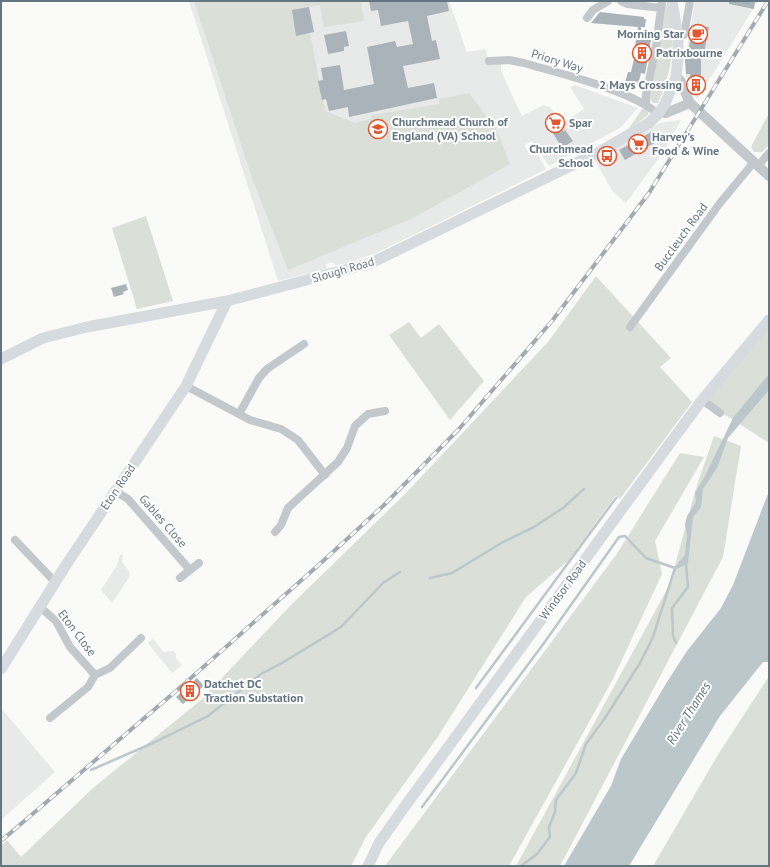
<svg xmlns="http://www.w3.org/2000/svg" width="770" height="867" viewBox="0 0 770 867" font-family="'PT Sans',sans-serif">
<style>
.built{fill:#e8e9e9}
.green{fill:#dadfd7}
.water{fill:#bbc7cb}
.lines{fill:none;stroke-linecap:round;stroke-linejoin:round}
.stream{stroke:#bbc7cb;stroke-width:2.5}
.building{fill:#aab3b9}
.minor{stroke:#c3c8cc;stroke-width:8}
.tertiary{stroke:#c3c8cc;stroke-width:10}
.secondary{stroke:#d6dbdf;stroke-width:11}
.rail-casing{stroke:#a2aab0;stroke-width:4}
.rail{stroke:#fff;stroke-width:2.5;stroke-dasharray:8;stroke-linecap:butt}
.labels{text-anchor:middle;stroke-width:4;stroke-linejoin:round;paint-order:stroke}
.poi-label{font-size:12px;font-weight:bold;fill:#657683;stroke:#fff;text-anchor:start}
.street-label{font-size:12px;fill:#657683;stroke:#fff}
.water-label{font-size:13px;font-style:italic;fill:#60757c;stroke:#fff}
</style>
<rect width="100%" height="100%" fill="#fafaf8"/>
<path class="built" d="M189,1H449L467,52L486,49L489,64L501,63V71L522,116L543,105L550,107L561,124L584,109L570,87L575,85L638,108L620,128L549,166L532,141L524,145L530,154L538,155L546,169L436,224L376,253L349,263L338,266L332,262L327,264L326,269L278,281Z
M695,1H758L698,98H696L691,89L686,76V55Z
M681,120L664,151L626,203L613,192L594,159L660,123Z
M123,554L122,562L129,571L130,576L112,603L101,590L116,567L120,555Z
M153,639L164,652L173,651L176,654V658L182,665L172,673L148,643Z
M1,708L55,772L1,820Z"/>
<path class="green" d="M194,1H361L364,21L324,27L320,5L292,10L297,35L310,33L325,111L355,123L370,119L372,115L439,104V99L469,93L497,131L510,164L413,218L288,270L252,178Z
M664,2H666C677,39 673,68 658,103H653L649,97Z
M643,108L648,111V115L627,131Z
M768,115L769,145L762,152H754L751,147Z
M146,216L173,301L137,309L112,228Z
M596,276L671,358L660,367L692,402L620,499L615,496L569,560L526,597L437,738L366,837L351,866H1V846L7,840L21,857L93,788L201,700L292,604L405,494L548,342Z
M769,318V443L702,400Z
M409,322L421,338L439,324L484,381L450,420L389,335Z
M714,436L741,446L723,557L560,866H516L670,584L696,488Z
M680,453L704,457L655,541L662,574L613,679L509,866H385L616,555Z
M768,678L769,866H653L719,753Z"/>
<path class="water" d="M769,374V390L728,438L717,468L703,489L701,507L693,517L688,563L677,569L678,563L685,555L687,535L685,524L687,516L696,502L695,493L704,478L733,418Z
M769,491V662H763L720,716L629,866H564L611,786L621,759L667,682L687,651L721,608L733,585Z"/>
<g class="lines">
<path class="stream" d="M430,578L452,573L503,542L534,527L563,508L584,489
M676,643L673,636L672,608L688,587L686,564
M476,688L616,498
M91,770L153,743L208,716L261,674L282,663L341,627L383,583L400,572
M422,807L544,643L619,537L625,536L646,558L675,568
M521,866L537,854L550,837L549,827L555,812L556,800L576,773L586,744L605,718L640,663L653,637L675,568L678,566"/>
</g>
<path class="building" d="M369,1H447L449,11L427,16L432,41L436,40L440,59L403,66L408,88L434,83L437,98L349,117L348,107L329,111L326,99L322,100L318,81L323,80L321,68L340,65L344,90L374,84L367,47L395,41L397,47L413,44L408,21L381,26L378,10L371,11Z
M729,1H755L754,9L729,4Z
M309,7L314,32L296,36L292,10Z
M600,12L644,17V19H646L645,27H641L642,40H651L645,74L641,73L637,89L624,86L628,72H631L637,46H635L638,27L591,23Z
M696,26L709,27L703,59H701V77H704V84H701V87H692L690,74H686L685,61L686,51H688L693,28H695Z
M346,31L349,46L344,47V51L328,54L324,35Z
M556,120L563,131L565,130L573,141L562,148L548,125Z
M653,131L658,141L625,160L619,150Z
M126,284L128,290L123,292L124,294L114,297L111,288Z
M197,678L204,686L183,704L176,697Z"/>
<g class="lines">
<path class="minor" d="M621,1L627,4L661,8
M587,18L593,10L608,1
M678,37L684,35L690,1
M489,61L509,60L524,63C561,74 631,90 658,114
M646,105V95L656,46L662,1
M758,166L769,153
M630,327L720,203L754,162
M186,386L250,420L281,429L298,440L325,475
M702,400L720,413
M239,414L259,378L267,369L304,344
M115,491L128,499L190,570
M275,532L281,525L288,508L338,462L347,448L355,426L368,414L385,411
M15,540L56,583
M180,578L199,563
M40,607L56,621L70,647L95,675
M50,718L88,687L95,675L110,668L141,638"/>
<path class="tertiary" d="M676,77L680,80L690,103L769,176
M660,112L666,113L690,103"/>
<path class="secondary" d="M1,359L43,338L87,327L227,301L371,263L599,152L649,123L658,114L665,104L676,77L678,58V37L672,1
M1,669L66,565L186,386L227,301
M368,866L379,843L403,809L665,450L702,400L769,320"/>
<g class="rail-casing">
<path id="rail" d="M1,841L183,685L322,562L383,506L459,429L552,321L649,193L768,1"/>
</g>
<use href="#rail" class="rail"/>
</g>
<defs>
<g id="cafe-ring" transform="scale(1)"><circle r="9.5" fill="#fff" stroke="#e4572e" stroke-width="1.5"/><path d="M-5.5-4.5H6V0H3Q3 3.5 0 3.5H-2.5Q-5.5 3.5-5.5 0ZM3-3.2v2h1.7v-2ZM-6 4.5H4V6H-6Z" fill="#e4572e"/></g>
<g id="building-ring" transform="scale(1)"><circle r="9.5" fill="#fff" stroke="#e4572e" stroke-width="1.5"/><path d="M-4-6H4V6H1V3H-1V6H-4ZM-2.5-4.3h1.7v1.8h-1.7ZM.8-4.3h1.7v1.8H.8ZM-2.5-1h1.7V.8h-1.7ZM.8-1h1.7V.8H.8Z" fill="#e4572e"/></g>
<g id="supermarket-ring" transform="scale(1)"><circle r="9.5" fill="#fff" stroke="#e4572e" stroke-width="1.5"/><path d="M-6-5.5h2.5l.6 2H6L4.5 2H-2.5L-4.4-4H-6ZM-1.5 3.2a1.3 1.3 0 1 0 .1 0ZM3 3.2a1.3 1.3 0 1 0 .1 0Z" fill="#e4572e"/></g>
<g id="school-ring" transform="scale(1)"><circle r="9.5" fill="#fff" stroke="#e4572e" stroke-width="1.5"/><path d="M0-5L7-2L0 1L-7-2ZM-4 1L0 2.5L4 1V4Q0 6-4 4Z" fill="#e4572e"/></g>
<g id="bus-ring" transform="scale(1)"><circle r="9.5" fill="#fff" stroke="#e4572e" stroke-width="1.5"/><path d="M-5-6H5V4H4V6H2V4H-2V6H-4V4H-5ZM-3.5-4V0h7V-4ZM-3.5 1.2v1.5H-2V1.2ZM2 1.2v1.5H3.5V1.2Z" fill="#e4572e"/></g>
</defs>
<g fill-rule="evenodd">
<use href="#cafe-ring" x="698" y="34"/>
<use href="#building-ring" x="642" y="53"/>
<use href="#building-ring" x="696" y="85"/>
<use href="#supermarket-ring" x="555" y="123"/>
<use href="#school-ring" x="378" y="129"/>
<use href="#supermarket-ring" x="638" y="144"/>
<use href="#bus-ring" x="607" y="156"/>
<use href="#building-ring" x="190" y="691"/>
</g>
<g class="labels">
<g class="poi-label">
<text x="684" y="38" text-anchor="end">Morning Star</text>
<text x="656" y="57">Patrixbourne</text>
<text x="682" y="89" text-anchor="end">2 Mays Crossing</text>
<text x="392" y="126">Churchmead Church of<tspan x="392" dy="14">England (VA) School</tspan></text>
<text x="569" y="127">Spar</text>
<text x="652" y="141">Harvey's<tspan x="652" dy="14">Food &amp; Wine</tspan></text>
<text x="593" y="153" text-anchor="end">Churchmead<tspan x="593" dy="14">School</tspan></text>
<text x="204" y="688">Datchet DC<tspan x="204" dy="14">Traction Substation</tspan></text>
</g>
<g class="street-label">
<text transform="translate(557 61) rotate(17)" y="4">Priory Way</text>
<text transform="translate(681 237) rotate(-54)" y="4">Buccleuch Road</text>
<text transform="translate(343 270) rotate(-16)" y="4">Slough Road</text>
<text transform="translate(118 487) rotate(-56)" y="4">Eton Road</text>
<text transform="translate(163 521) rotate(49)" y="4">Gables Close</text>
<text transform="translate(563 590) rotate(-54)" y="4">Windsor Road</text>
<text transform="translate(77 633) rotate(53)" y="4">Eton Close</text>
</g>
<g class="water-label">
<text transform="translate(688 713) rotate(-58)" y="5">River Thames</text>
</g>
</g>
<rect width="770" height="867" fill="none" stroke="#657683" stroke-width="4"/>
</svg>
